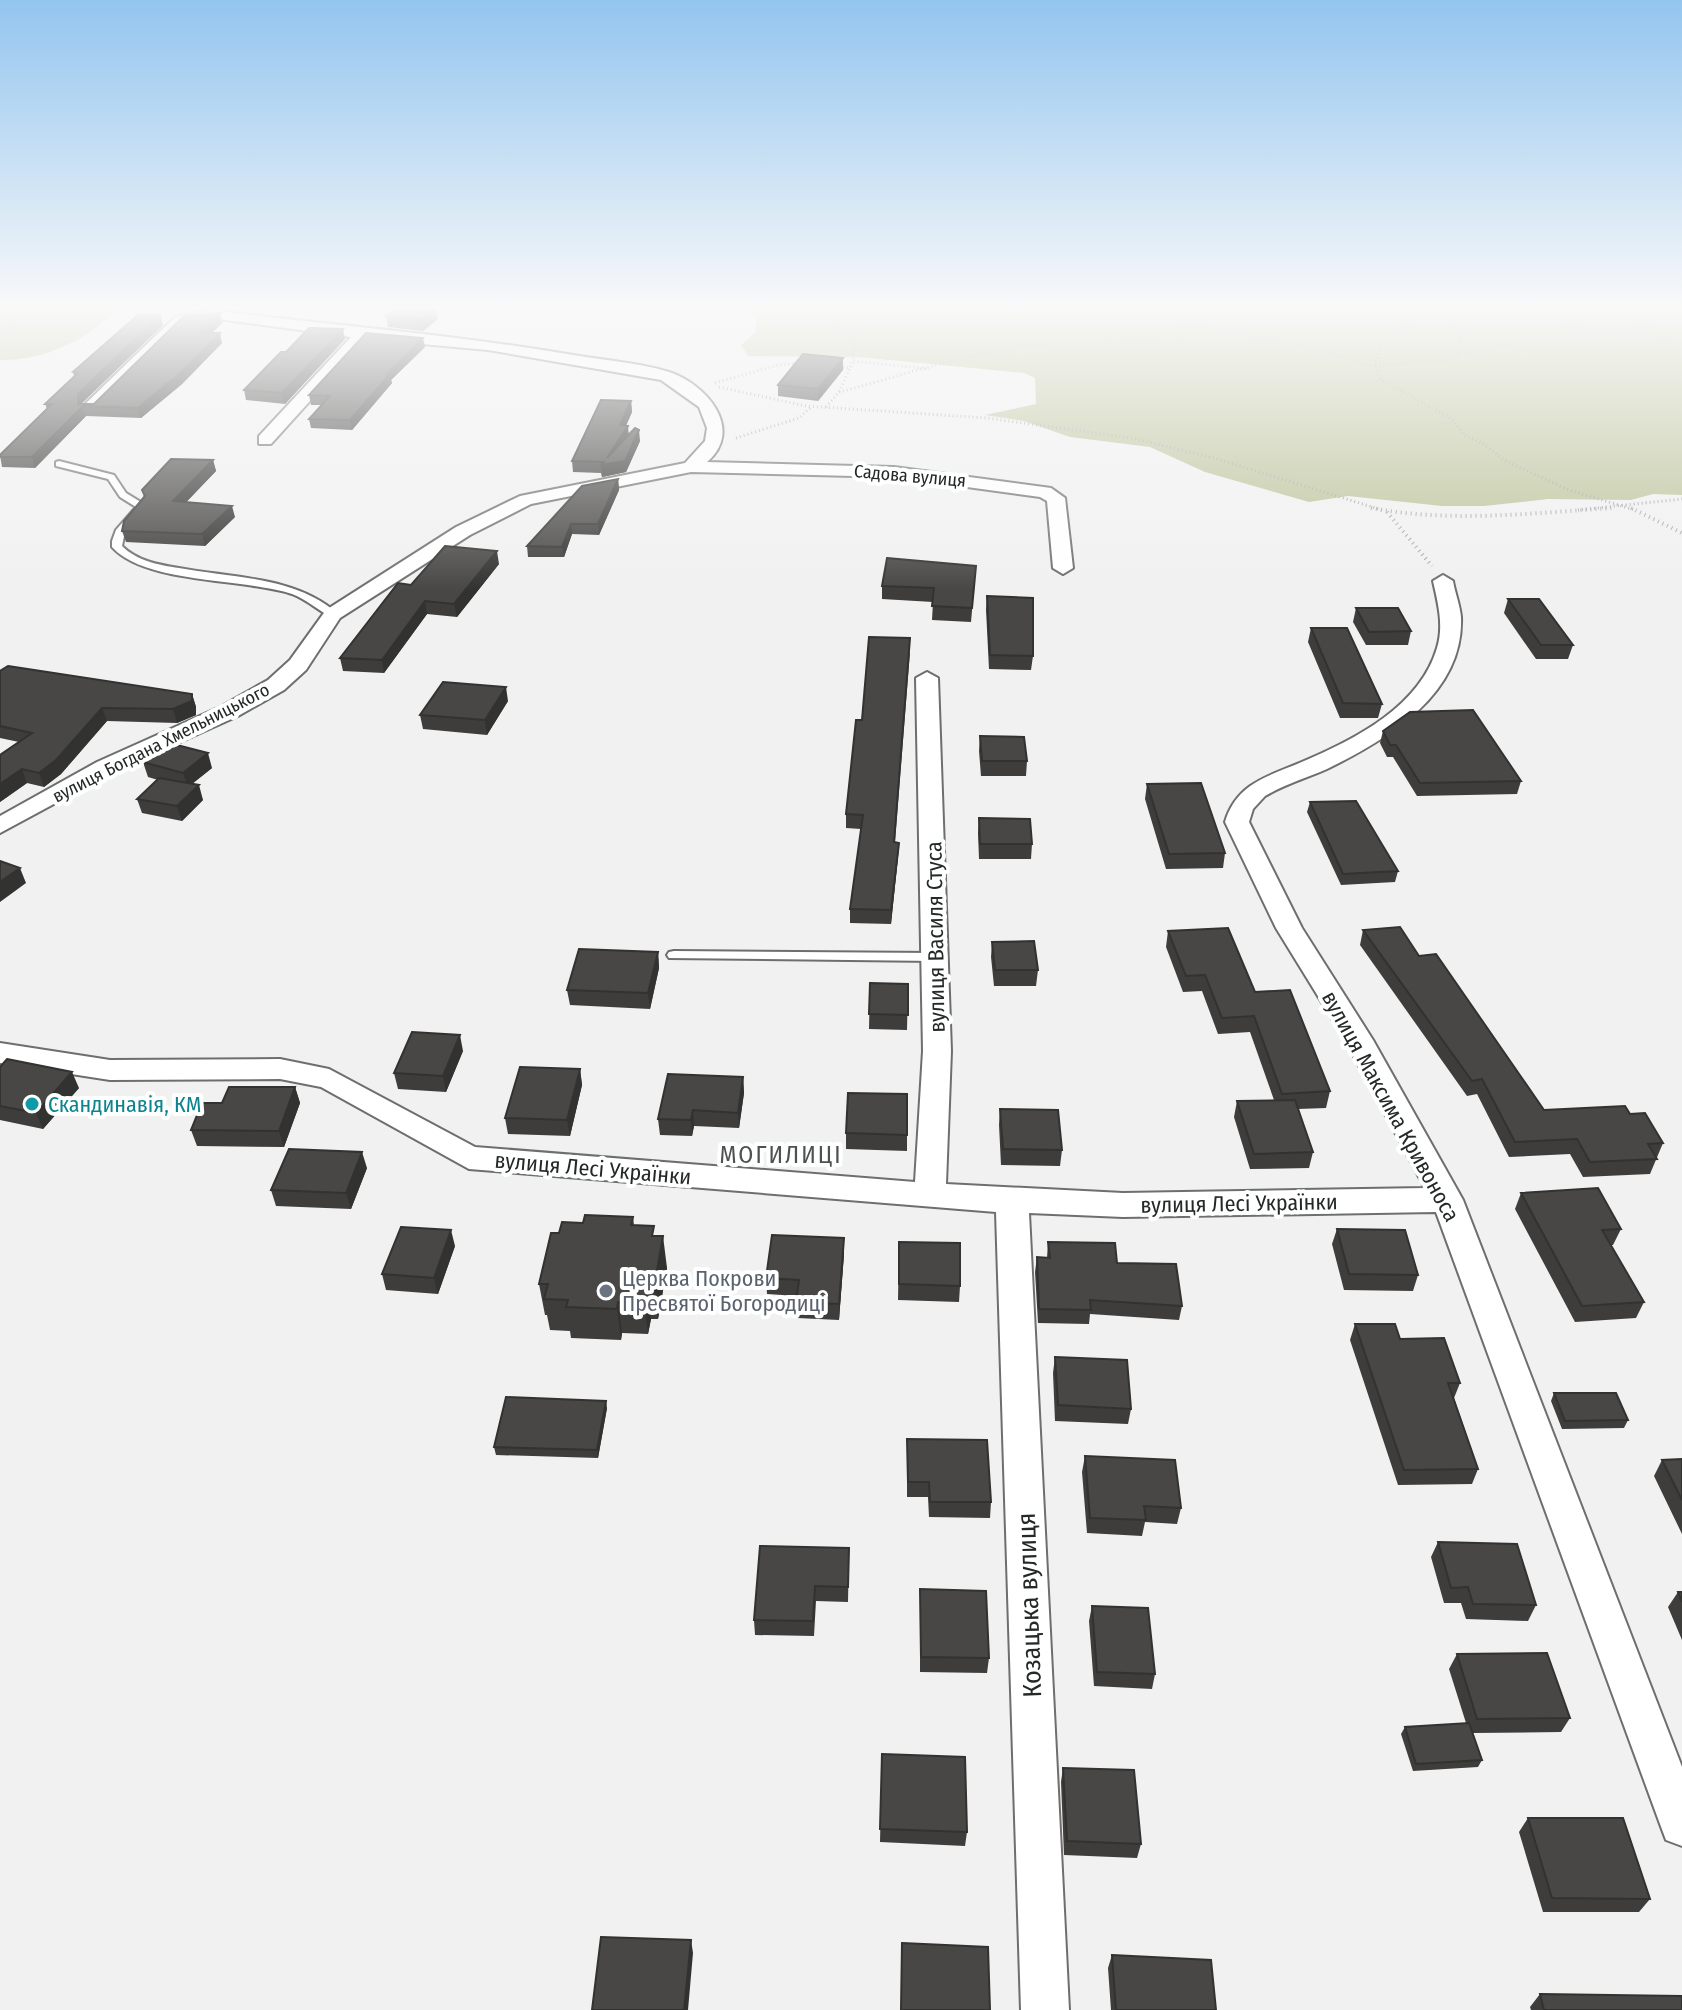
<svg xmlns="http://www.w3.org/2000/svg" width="1682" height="2010" viewBox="0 0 1682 2010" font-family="'Fira Sans Condensed',sans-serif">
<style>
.forest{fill:#bcc298}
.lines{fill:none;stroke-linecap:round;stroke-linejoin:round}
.lane-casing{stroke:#6e6e6f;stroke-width:4}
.street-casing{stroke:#6e6e6f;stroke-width:4}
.path-far1{stroke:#a5a5a5;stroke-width:3;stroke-dasharray:1 3;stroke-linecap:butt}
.path{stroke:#a5a5a5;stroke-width:4;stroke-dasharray:1 4;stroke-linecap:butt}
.lane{fill:#fff;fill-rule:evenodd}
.street{fill:#fff;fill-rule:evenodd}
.wall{fill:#3e3d3c}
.shaded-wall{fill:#323231}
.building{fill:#484746;stroke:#323231;stroke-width:2}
.culture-dot{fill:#0f9aa8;stroke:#feffff;stroke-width:3}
.worship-dot{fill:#6b7280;stroke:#feffff;stroke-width:3}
.labels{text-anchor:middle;stroke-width:8;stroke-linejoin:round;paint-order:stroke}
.far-street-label{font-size:18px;fill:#272727;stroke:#feffff}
.street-label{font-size:22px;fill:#272727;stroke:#feffff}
.culture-label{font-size:22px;fill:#0d838f;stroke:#feffff;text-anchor:start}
.worship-label{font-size:22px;fill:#5b616d;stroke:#feffff;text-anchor:start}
.neighbourhood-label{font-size:24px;letter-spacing:2px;fill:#505051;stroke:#feffff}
.near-street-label{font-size:26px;fill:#272727;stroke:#feffff}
</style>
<rect width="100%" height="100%" fill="#f1f1f2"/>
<path class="forest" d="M0,310H116C87,341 41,361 0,360Z
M748,310H1682V495L1653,494L1631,500L1548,499L1484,506H1442L1348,496L1309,502L1205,472L1150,447L1070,437L1024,421L985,415L1036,404L1035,378L1024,373L858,357L748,356L741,345L755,333L757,317Z"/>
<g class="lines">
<g class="lane-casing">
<path id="lane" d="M59,461L114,475L126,493L144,504L146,506L125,531L122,546C137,561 159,565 179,568C232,578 296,576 338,614L329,616C317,609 305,599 292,594C244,578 145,584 112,547V541L116,530L136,507L120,497L108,479L56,466V462Z
M674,951L936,953L943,957L936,961L669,958L667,955L669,952Z"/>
</g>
<g class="street-casing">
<path id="street" d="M211,310C330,325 449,334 567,354C600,360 637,362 669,372C706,384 745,429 707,462L894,467L1051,488L1065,498L1073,568L1063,574L1053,568L1047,501L1040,497L894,477L691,472L531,504L470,535L340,618L306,670L284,690L238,716L113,772L0,833V816L97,762L222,706L268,680L290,660L326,610L456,527L520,496L685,463L705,441L707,428L699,407L661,380L488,350L366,339L271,444H259V436L351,337L211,318L185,323L95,412H83V406L175,317Z
M1443,575L1453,581C1455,593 1460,605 1461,617C1464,694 1388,739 1327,769C1307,778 1285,784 1265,796L1253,809L1249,822L1302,928L1373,1040L1463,1200L1682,1767V1846L1666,1840L1660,1824L1436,1212L1123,1217L1029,1213L1069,2010H1021L996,1212L469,1169L321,1087L280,1079L110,1080L0,1063V1043L110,1060L280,1059L329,1069L475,1147L915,1182L923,1051L916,678L927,672L938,678L951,1051L946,1184L1123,1193L1425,1188L1345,1040L1276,928L1225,822C1237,782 1270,776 1304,761C1356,739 1420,706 1437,648C1444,626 1438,603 1433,581Z"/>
</g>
<path class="path-far1" d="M825,310L855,341L853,361L930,369
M1111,310L1279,341
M1444,310L1459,334L1461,348L1450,359L1374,366L1380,379L1452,419L1464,435L1484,444L1504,460L1569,490L1635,510
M1521,310L1602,332
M0,331L55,310
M1616,334L1682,342
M1301,345L1374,366L1382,340L1434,310
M1456,355L1540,339L1612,334L1682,314
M839,367L850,368L853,361
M715,383L778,365L801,363
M719,387L806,406L987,418L1132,438L1214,458L1382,510
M839,392C905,375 974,350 1042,344C1128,336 1214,342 1300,344
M826,407L839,392L850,368
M736,438L799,418L811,407
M1578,510L1682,499"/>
<path class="path" d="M1371,508C1451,523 1532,513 1612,508
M1631,508L1682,533
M1387,512L1432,566"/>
<use href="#lane" class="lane"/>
<use href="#street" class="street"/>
</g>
<path class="wall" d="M395,310H436L438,319L423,331L388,327L386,316Z
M220,313L222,323L212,333L222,343L182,384L141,418L86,416L35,468L2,467L0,455L47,409L45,404L74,376L73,372L163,325L81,404H94Z
M345,339L285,404L246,400L244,390Z
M425,347L391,380L392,383L352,430L311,428L309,419L321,405H311L309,395Z
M843,370L818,401L778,396V385Z
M631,401L632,412L626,426L629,435L640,441L626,472L602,477L601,473L573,472L572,461Z
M213,460L216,471L186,502L235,517L205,546L126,542L122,531L144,497L142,490Z
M618,479L619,490L599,535L572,534L564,557H528L527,546Z
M499,564L457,617L427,614L384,673L343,671L340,658L411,585Z
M976,566L971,622L932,620L933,602L882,599V586Z
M987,596L1033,656L1031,670L989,669L986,610Z
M1508,599L1573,645L1568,659H1536L1504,613Z
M1356,608L1411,631L1408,645H1366L1353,622Z
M1311,628L1382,704L1378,718H1340L1308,642Z
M910,652L895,842L899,843L898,857L891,924L850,923V909L861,829L846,828V814L862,720Z
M0,671L192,694L196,707V715L177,723L107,721L61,774L44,787L27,783L0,802L19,742L0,738Z
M508,701L487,735L423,729L420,715Z
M1383,731L1521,781L1517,794L1417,796L1393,757H1387L1380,743Z
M980,736L1027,761L1026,776H981L979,751Z
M143,762L212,768L192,784L203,800L182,821L142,813L137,799L158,780L148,777Z
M1147,784L1225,853L1223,868L1166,869L1145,799Z
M1310,802L1398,871L1395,882L1341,885L1307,812Z
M979,818L1032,844L1031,859H979L978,833Z
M1363,930L1419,956L1544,1110L1630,1114L1663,1143L1650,1174L1583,1177L1570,1154L1509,1157L1477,1094L1467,1096L1360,945Z
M1168,931L1255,992L1330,1091L1326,1108L1298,1109L1313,1152L1309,1168L1250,1169L1234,1117L1237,1101L1274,1100L1250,1032L1218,1034L1202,991L1183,992L1166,947Z
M992,942L1038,970L1036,986H994L991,957Z
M658,952L659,968L650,1009L570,1005L567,990Z
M870,983L908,984L907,1030L869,1029Z
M463,1051L446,1092L398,1089L394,1073Z
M0,1067L79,1088L43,1129L0,1120Z
M580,1069L582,1085L570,1136L508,1134L505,1118Z
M743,1077L744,1093L739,1128L694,1126L692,1136L660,1135L658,1119Z
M295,1087L300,1103L284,1147L197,1146L191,1130L222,1103Z
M907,1094V1151L846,1149V1133Z
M1000,1109L1062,1150L1060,1166L1001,1165L999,1125Z
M367,1168L351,1209L276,1206L271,1190Z
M1521,1193L1621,1229L1613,1245H1611L1644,1302L1636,1318L1575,1322L1515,1209Z
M633,1217L634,1225L655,1236L667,1268L658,1319H651L648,1334L622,1333L621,1340L571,1338L570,1331L550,1330L547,1315H545L539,1284L559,1233L583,1223Z
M1337,1229L1418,1275L1413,1291L1344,1290L1332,1244Z
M899,1242L960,1286L959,1302L898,1300Z
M1048,1242L1117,1263L1182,1306L1179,1320L1090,1314L1089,1324L1038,1323L1035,1272L1037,1257L1047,1258Z
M455,1246L438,1294L386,1290L382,1274Z
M844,1254L839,1320L797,1318V1296L767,1294L766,1278Z
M1355,1324L1400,1339L1460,1383L1454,1398L1478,1469L1472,1484L1398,1485L1350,1340Z
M1055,1357L1131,1409L1128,1424L1055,1421L1053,1373Z
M1554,1393L1628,1420L1624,1428L1562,1429L1551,1401Z
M607,1408L598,1458L496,1455L494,1447Z
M907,1439L991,1502L990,1518L929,1517L928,1497H907Z
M1085,1456L1181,1508L1177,1524L1145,1522L1142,1536L1087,1533L1082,1472Z
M1682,1459V1534L1654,1476L1662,1460Z
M1438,1542L1536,1605L1528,1621L1466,1619L1461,1603H1444L1431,1557Z
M849,1548L848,1602L816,1601L814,1636L755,1635L754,1620Z
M920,1589L989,1658L987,1673L920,1672Z
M1678,1592H1682V1640L1668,1607Z
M1092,1606L1155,1674L1152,1689L1094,1686L1089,1621Z
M1457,1654L1570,1718L1561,1732L1472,1733L1482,1760L1478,1767L1413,1771L1401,1734L1405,1727L1466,1723L1449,1669Z
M882,1754L967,1832L965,1846L880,1842Z
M1063,1768L1141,1844L1137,1858L1064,1855L1061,1782Z
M1528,1818L1650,1899L1639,1912H1543L1519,1832Z
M1112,1955L1216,2010H1111L1108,1968Z
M1540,1994L1682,2010H1531L1530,2007Z"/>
<path class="shaded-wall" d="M435,310H436L438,319L423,331L421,320Z
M220,313L222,323L202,342L200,333Z
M160,315L163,325L81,404L86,416L35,468L32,457L78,404V394Z
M343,329L345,339L285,404L282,393Z
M220,333L222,343L182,384L141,418L138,408Z
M423,338L425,347L391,380L392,383L352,430L350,420L387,374Z
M843,358V370L818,401V389Z
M631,401L632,412L621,436L620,425Z
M628,426L629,437L639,430L640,441L626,472L602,477L601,465L607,458Z
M213,460L216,471L176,513L173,501Z
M618,479L619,490L599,535L598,524Z
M232,506L235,517L205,546L202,534Z
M571,524L572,534L564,557L562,547Z
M497,551L499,564L457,617L454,604Z
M425,601L427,614L384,673L382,660Z
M506,687L508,701L487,735L485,720Z
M192,694L196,707V715L177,723L173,709Z
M102,708L107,721L61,774L44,787L39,773Z
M208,753L212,768L188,787L183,773Z
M22,769L27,783L0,802V784Z
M199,785L203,800L182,821L177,806Z
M899,843L898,857L891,924V910Z
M20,868L26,883L0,902V882Z
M658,952L659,968L650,1009L648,993Z
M460,1035L463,1051L446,1092L443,1076Z
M580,1069L582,1085L570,1136L567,1120Z
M72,1072L79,1088L43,1129L36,1113Z
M743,1077L744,1093L739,1128L738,1113Z
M295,1087L300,1103L284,1147L279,1131Z
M693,1110L694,1126L692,1136L691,1120Z
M362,1152L367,1168L351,1209L346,1193Z
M451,1230L455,1246L438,1294L434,1278Z
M663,1236L667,1268L658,1319L654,1288Z
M844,1238V1254L839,1320V1304Z
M647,1288L651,1319L648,1334L644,1303Z
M618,1302L622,1333L621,1340L617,1309Z
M606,1401L607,1408L598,1458L597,1450Z
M691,1940L693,1953L688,2010H684Z"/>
<path class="building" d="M395,310H435L421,320L386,316Z
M220,313L200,333H220L179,374L138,408L83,406L32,457H0V455L52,404H45L78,373L73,372L138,315H160L78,394V404H94L184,316Z
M309,328L343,329L282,393L244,390L281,352H286Z
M366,333L423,338L387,374H390L350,420L309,419L330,396L309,395Z
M803,354L843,358L818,389L778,385Z
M601,400L631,401L620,425L628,426L607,458L635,428L639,430L625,461L601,465L604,462L572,461Z
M171,459L213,460L173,501L232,506L202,534L122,531L124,521L145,496L142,490Z
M618,479L598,524H571L562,547L527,546L582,486Z
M445,546L497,551L454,604L425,601L382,660L340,658L398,583L411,585Z
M887,558L976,566L972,608L932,606L934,588L882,586Z
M987,596L1033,598V656L990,655Z
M1508,599H1539L1573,645H1541Z
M1356,608H1398L1411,631L1369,632Z
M1311,628H1347L1382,704L1343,703Z
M869,637L910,638L894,842L899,843L891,910L850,909L863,815L846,814L856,720H862Z
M8,666L192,694V701L173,709L102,708L56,760L39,773L22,769L0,784V755L32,733L0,726V671Z
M443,682L506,687L485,720L420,715Z
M1473,710L1521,781L1420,783L1396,745H1390L1383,731L1410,712Z
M980,736L1024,737L1027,761H982Z
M169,743L208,753L183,773L143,762Z
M159,778L199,785L177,806L137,799Z
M1201,783L1225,853L1169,854L1147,784Z
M1356,801L1398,871L1343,874L1310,802Z
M979,818L1030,819L1032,844H980Z
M0,861L20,868L0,882Z
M1400,927L1419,956L1436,954L1544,1110L1625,1106L1630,1114L1645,1113L1663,1143L1648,1144L1657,1159L1590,1162L1577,1139L1515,1142L1482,1079L1472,1081L1363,930Z
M1228,928L1255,992L1290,990L1330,1091L1282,1094L1254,1016L1222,1018L1205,975L1186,976L1168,931Z
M1034,941L1038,970H995L992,942Z
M579,949L658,952L648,993L567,990Z
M870,983L908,984V1015L869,1014Z
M412,1032L460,1035L443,1076L394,1073Z
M7,1059L72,1072L36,1113L0,1106V1067Z
M520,1067L580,1069L567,1120L505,1118Z
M668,1074L743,1077L738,1113L693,1110L691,1120L658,1119Z
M229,1087H295L279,1131L191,1130L202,1103H222Z
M848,1093L907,1094V1135L846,1133Z
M1295,1100L1313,1152L1254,1154L1237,1101Z
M1000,1109L1058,1110L1062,1150L1003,1149Z
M289,1149L362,1152L346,1193L271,1190Z
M1598,1188L1621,1229L1602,1230L1644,1302L1582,1306L1521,1193Z
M585,1215L633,1217L631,1225L654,1226L652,1236H663L654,1288H647L644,1303L618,1302L617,1309L566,1307L568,1300L544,1299L548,1284H539L551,1233H559L562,1222L583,1223Z
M401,1227L451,1230L434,1278L382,1274Z
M1337,1229L1405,1230L1418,1275L1349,1274Z
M772,1235L844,1238L839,1304L796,1302L799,1280L766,1278Z
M899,1242L960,1243V1286L899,1284Z
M1048,1242L1115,1243L1117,1263L1176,1264L1182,1306L1090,1300L1091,1310L1039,1309L1037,1257L1050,1258Z
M1355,1324H1395L1400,1339L1444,1338L1460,1383H1448L1478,1469L1404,1470Z
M1055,1357L1127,1360L1131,1409L1058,1405Z
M1554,1393H1616L1628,1420L1565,1421Z
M506,1397L606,1401L597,1450L494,1447Z
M907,1439L987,1440L991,1502H930L929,1482H908Z
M1085,1456L1175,1460L1181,1508L1144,1506L1146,1520L1090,1518Z
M1682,1459V1500L1662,1460Z
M1438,1542L1517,1544L1536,1605L1473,1604L1468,1587L1451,1588Z
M760,1546L849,1548L848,1587L815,1586L813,1621L754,1620Z
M920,1589L986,1591L989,1658L921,1657Z
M1678,1592H1682V1602Z
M1092,1606L1148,1608L1155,1674L1097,1672Z
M1547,1653L1570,1718L1477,1719L1457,1654Z
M1469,1723L1482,1760L1416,1764L1405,1727Z
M882,1754L965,1757L967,1832L880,1829Z
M1063,1768L1134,1770L1141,1844L1067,1841Z
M1528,1818H1623L1650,1899L1552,1898Z
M601,1937L691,1940L684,2010H592Z
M902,1943L988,1947L990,2010H901Z
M1112,1955L1211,1960L1216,2010H1116Z
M1540,1994L1682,1996V2010H1544Z"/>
<linearGradient id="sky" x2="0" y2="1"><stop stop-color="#93c5ee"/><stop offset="0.52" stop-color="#f9f9f9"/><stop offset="1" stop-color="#f9f9f9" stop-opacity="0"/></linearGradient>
<rect width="1682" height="591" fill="url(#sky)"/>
<circle class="culture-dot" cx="32" cy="1104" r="8"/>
<circle class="worship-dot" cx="606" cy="1291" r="8"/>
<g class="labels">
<g class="far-street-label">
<text transform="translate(910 476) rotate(5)" y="6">Садова вулиця</text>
<text transform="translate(161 743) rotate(-27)" y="6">вулиця Богдана Хмельницького</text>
</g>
<g class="street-label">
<text transform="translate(935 937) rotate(-91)" y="8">вулиця Василя Стуса</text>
<text transform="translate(1391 1106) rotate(61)" y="8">вулиця Максима Кривоноса</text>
<text transform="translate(593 1168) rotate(5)" y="8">вулиця Лесі Українки</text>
<text transform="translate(1239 1203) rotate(-1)" y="8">вулиця Лесі Українки</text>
</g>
<g class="culture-label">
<text x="48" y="1112">Скандинавія, КМ</text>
</g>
<g class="worship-label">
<text x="622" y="1286">Церква Покрови<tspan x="622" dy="25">Пресвятої Богородиці</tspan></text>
</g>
<g class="neighbourhood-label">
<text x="781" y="1163">МОГИЛИЦІ</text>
</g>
<g class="near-street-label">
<text transform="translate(1029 1605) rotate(-92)" y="9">Козацька вулиця</text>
</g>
</g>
</svg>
